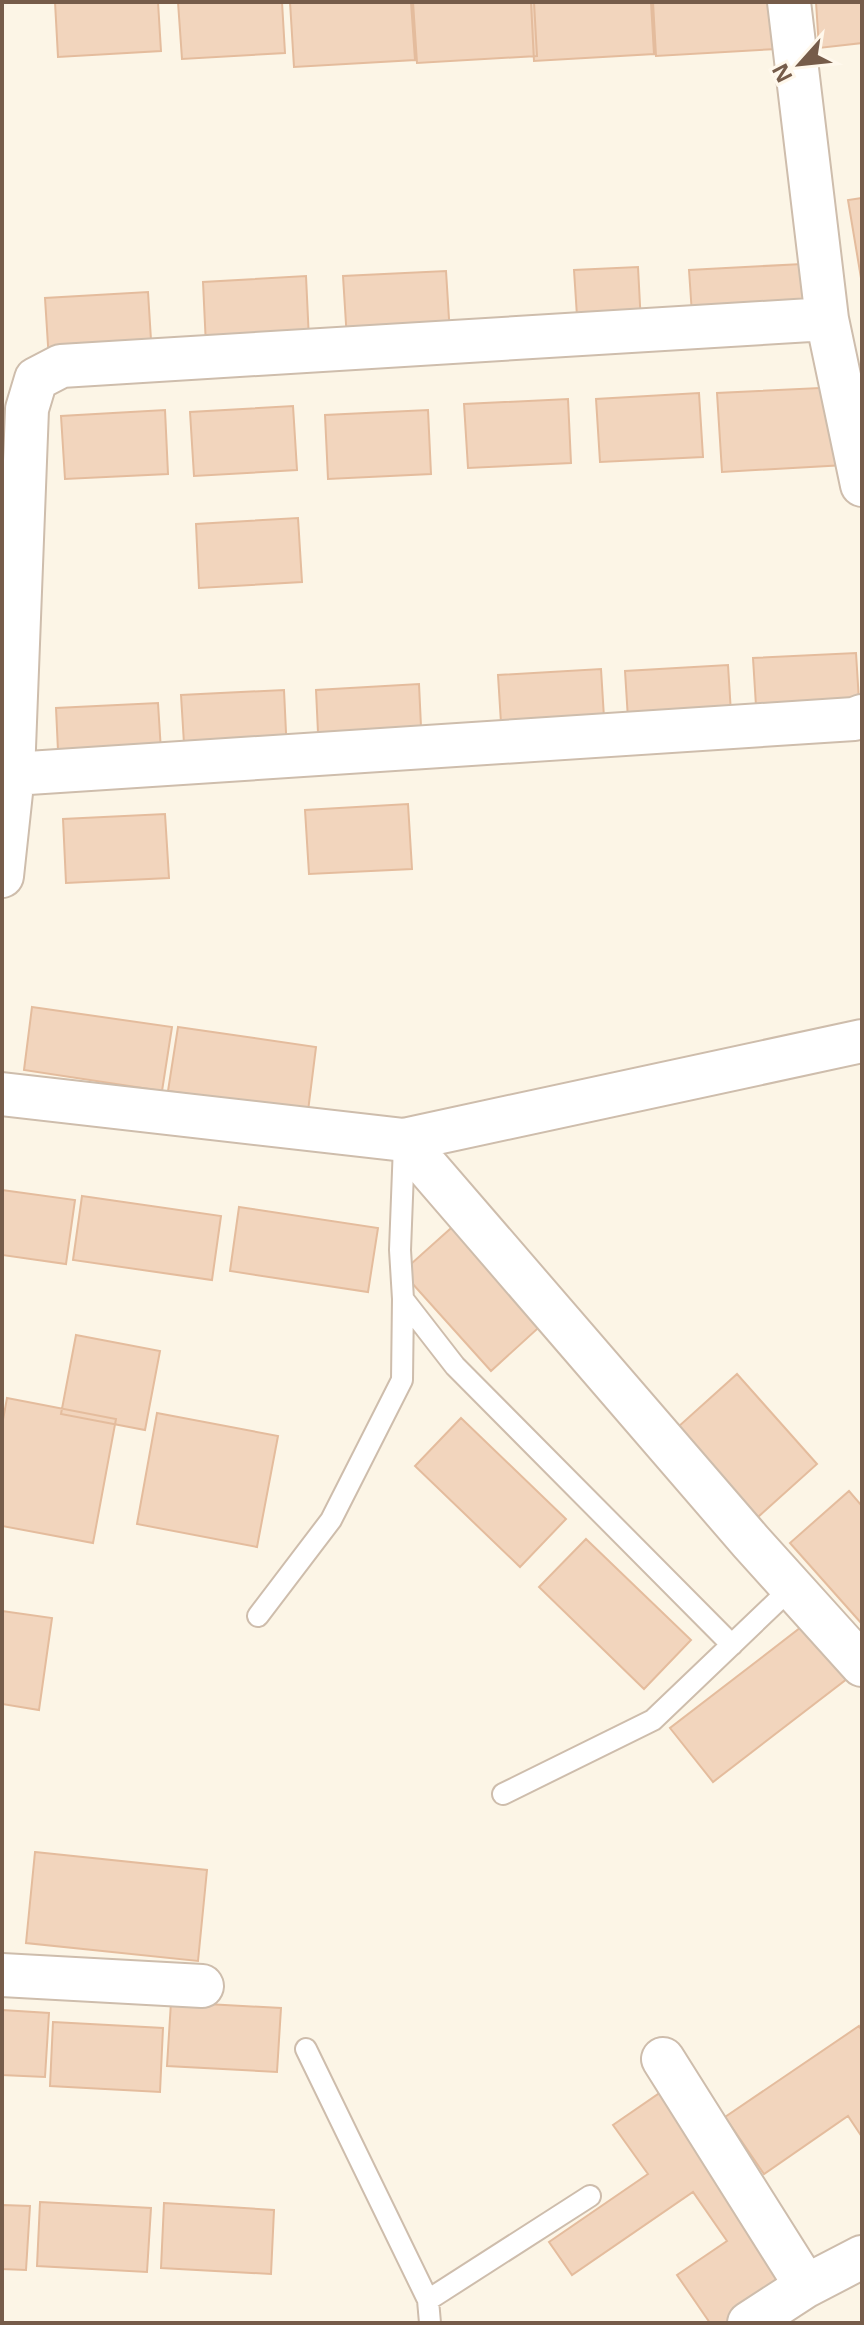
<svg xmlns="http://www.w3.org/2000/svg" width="864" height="2325" viewBox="0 0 864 2325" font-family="'Open Sans',sans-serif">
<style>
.building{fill:#f2d5bd;stroke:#e4bc9d;stroke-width:2}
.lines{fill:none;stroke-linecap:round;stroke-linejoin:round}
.lane-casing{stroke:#cebdac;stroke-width:24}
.street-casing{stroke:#cebdac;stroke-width:46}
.lane{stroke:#fff;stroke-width:20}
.street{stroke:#fff;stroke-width:42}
</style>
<rect width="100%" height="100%" fill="#fcf5e6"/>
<path class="building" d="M55,2H158L161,51L58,57Z
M178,2H282L285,53L182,59Z
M290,2H411L415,60L294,67Z
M413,2H534L537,56L417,63Z
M531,2H651L654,54L534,61Z
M653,2H774L777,49L656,56Z
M816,2H862V43L819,48Z
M862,198V284L848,200Z
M802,264L805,323L693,329L689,270Z
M638,267L642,343L579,347L574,270Z
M446,271L450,335L347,340L343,276Z
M306,276L309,340L206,346L203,282Z
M148,292L152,356L49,361L45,298Z
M841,387L845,465L722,472L717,393Z
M699,393L703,457L600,462L596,399Z
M568,399L571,463L468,468L464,404Z
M293,406L297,470L194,476L190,412Z
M165,410L168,474L65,479L61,416Z
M428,410L431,474L328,479L325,415Z
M298,518L302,582L199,588L196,524Z
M856,653L860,717L757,722L753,658Z
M728,665L732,729L629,735L625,671Z
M601,669L605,734L502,739L498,675Z
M419,684L422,748L319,754L316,690Z
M284,690L287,754L185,760L181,695Z
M158,703L162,767L59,772L56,708Z
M408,804L412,869L309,874L305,810Z
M165,814L169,878L66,883L63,819Z
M32,1007L172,1027L162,1091L24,1070Z
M178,1027L316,1047L308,1111L168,1091Z
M2,1190L75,1200L66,1264L2,1255Z
M82,1196L221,1216L212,1280L73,1260Z
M239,1207L378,1228L368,1292L230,1271Z
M459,1221L547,1320L491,1371L402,1272Z
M76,1335L160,1351L145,1430L61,1414Z
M737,1374L817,1464L758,1517L678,1427Z
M7,1398L116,1419L93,1543L2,1526V1425Z
M157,1413L278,1436L257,1547L137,1524Z
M461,1418L566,1519L520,1567L415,1466Z
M849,1491L862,1506V1624L790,1543Z
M586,1539L691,1640L644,1689L539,1587Z
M2,1611L52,1618L39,1710L2,1704Z
M809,1621L852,1675L713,1782L670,1728Z
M35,1852L207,1870L198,1961L26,1943Z
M171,2002L281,2008L277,2072L167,2066Z
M2,2010L49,2013L45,2077L2,2075Z
M53,2022L163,2028L160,2092L50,2086Z
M859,2026L862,2031V2137L848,2116L764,2174L725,2117Z
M664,2090L795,2279L732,2323H710L677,2275L727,2241L693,2192L572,2275L549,2242L648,2174L613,2125Z
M40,2202L151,2208L147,2272L37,2266Z
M164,2203L274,2210L271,2274L161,2268Z
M2,2205L30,2206L26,2270L2,2269Z"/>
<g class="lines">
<g class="lane-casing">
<path id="lane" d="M404,1145L400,1250L403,1299L455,1366L732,1645
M258,1616L331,1520L402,1380L403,1299
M503,1794L653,1720L791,1588
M306,2049L428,2300
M430,2323L428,2300L590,2196"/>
</g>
<g class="street-casing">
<path id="street" d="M789,2L827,319L862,485
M13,774L854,719L862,716
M2,876L13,774L27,409L36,379L61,366L827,319
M2,1094L404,1140L751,1542L862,1665
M404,1140L862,1041
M2,1975L202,1986
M663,2059L806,2286
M749,2323L806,2286L862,2257"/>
</g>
<use href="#lane" class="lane"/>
<use href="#street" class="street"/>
</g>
<rect width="864" height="2325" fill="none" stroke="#765c4a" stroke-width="8"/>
<g transform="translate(800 64) rotate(243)" stroke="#fff8ec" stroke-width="6" paint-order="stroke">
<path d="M0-6L14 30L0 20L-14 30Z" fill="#765c4a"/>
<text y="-12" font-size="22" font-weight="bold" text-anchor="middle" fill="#765c4a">N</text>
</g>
</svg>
